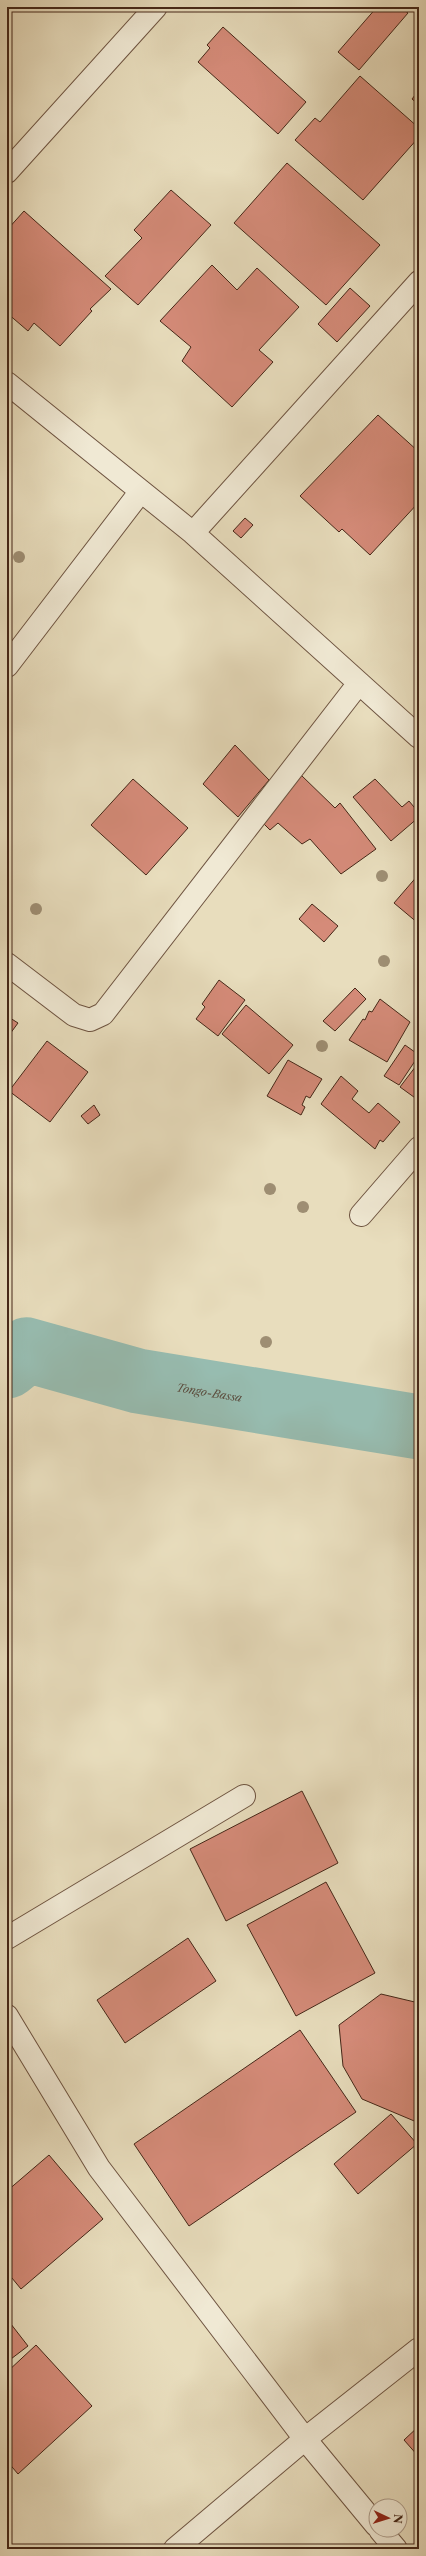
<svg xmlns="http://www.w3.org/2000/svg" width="426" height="2556" viewBox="0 0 426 2556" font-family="'Libre Caslon Text',serif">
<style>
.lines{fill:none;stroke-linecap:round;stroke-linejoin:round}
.river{stroke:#97bcb0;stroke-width:65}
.building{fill:#d58b79;stroke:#452718}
.minor-casing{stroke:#6e5441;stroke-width:24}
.minor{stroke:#f0e9d4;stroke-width:22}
.tree{fill:#9e8e73}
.labels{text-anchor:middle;stroke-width:4;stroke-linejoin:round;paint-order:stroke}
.water-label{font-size:11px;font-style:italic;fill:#5a4c3e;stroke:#f0e9d4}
</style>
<rect width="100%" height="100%" fill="#e8ddbd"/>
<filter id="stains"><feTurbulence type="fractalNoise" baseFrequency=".005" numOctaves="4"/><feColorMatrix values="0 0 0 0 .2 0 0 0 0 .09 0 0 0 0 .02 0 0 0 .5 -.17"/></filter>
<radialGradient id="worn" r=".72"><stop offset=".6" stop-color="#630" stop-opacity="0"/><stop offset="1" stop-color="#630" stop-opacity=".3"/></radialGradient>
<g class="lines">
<path class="river" id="s1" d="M7,1366L27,1350L138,1381L419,1427"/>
</g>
<path class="building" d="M377,7H400L408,13L359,70L338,52Z
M223,27L306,102L278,134L198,62L210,48L207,45Z
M360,76L419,128V137L363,200L295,140L315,118L320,122Z
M419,90V105L412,99Z
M287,163L380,245L326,305L234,223Z
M171,190L211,225L138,305L105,276L142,238L134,230Z
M24,211L111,289L90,309L92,311L60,346L34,323L28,331L7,313V230Z
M212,265L237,290L257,268L299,307L259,350L273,362L232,407L182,361L191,347L160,321Z
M350,288L370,306L337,342L318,324Z
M378,415L419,452V502L370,555L342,529L339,532L300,496Z
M245,518L253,525L241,538L233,531Z
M235,745L269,780L238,817L203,784Z
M301,775L335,808L340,803L376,849L341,874L310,839L302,844L278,823L270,830L258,818Z
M133,779L188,828L146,875L91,825Z
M375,779L402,807L409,801L419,813V817L391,841L353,797Z
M419,874V924L394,903Z
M312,904L338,926L324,942L299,919Z
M219,980L245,1000L218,1036L196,1019L205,1007L202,1004Z
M355,988L366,999L335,1031L323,1021Z
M380,999L410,1022L387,1062L349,1040L363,1019L365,1020L369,1011L372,1012Z
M246,1005L293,1045L269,1074L222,1034Z
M7,1016L18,1023L7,1038Z
M47,1041L88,1072L50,1122L9,1091Z
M405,1045L419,1055L399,1085L384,1076Z
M288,1060L322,1079L310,1098L306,1096L302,1105L305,1107L301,1115L267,1096Z
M419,1062V1098L418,1100L400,1087Z
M341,1076L358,1091L352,1099L369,1113L378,1103L400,1122L383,1142L380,1140L375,1149L321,1104Z
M94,1105L100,1115L88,1124L81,1116Z
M302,1791L338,1863L226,1921L190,1849Z
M326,1882L375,1973L296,2016L247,1925Z
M188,1938L216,1981L125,2043L97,2000Z
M381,1994L419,2003V2123L362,2099L343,2066L339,2025Z
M300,2030L356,2112L189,2226L134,2144Z
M391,2114L417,2144L358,2194L334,2164Z
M49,2155L103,2219L21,2289L7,2272V2191Z
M7,2319L28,2346L7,2362Z
M36,2345L92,2406L18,2474L7,2461V2372Z
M419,2426V2457L404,2440Z"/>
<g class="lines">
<g class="minor-casing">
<path id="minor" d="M7,172L156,7
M7,383L193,533L419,737
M193,533L419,282
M7,666L141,491
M7,964L74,1015L90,1020L103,1014L359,683
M361,1215L419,1148
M7,1938L244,1796
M7,2016L99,2168L305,2439L376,2525
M380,2530L396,2549
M175,2549L305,2439L419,2349"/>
</g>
<use href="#minor" class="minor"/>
</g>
<g class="tree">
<circle cx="19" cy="557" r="6"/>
<circle cx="382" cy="876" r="6"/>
<circle cx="36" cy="909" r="6"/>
<circle cx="384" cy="961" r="6"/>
<circle cx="322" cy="1046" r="6"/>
<circle cx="270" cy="1189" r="6"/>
<circle cx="303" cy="1207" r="6"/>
<circle cx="266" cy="1342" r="6"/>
</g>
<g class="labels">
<g class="water-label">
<text dy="4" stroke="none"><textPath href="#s1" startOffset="213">Tongo-Bassa</textPath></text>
</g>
</g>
<rect width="426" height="2556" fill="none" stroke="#e8ddbd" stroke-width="24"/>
<rect x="8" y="8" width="410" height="2540" fill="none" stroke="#452718" stroke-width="2"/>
<rect x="12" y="12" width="402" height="2532" fill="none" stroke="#452718"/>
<g transform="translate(388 2518) rotate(94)"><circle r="19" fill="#f0e9d4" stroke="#ac9b89"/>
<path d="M0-3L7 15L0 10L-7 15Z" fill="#8f2418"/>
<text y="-6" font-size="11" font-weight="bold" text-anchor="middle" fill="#452718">N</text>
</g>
<rect width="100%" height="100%" filter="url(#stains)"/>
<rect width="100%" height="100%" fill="url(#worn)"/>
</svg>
